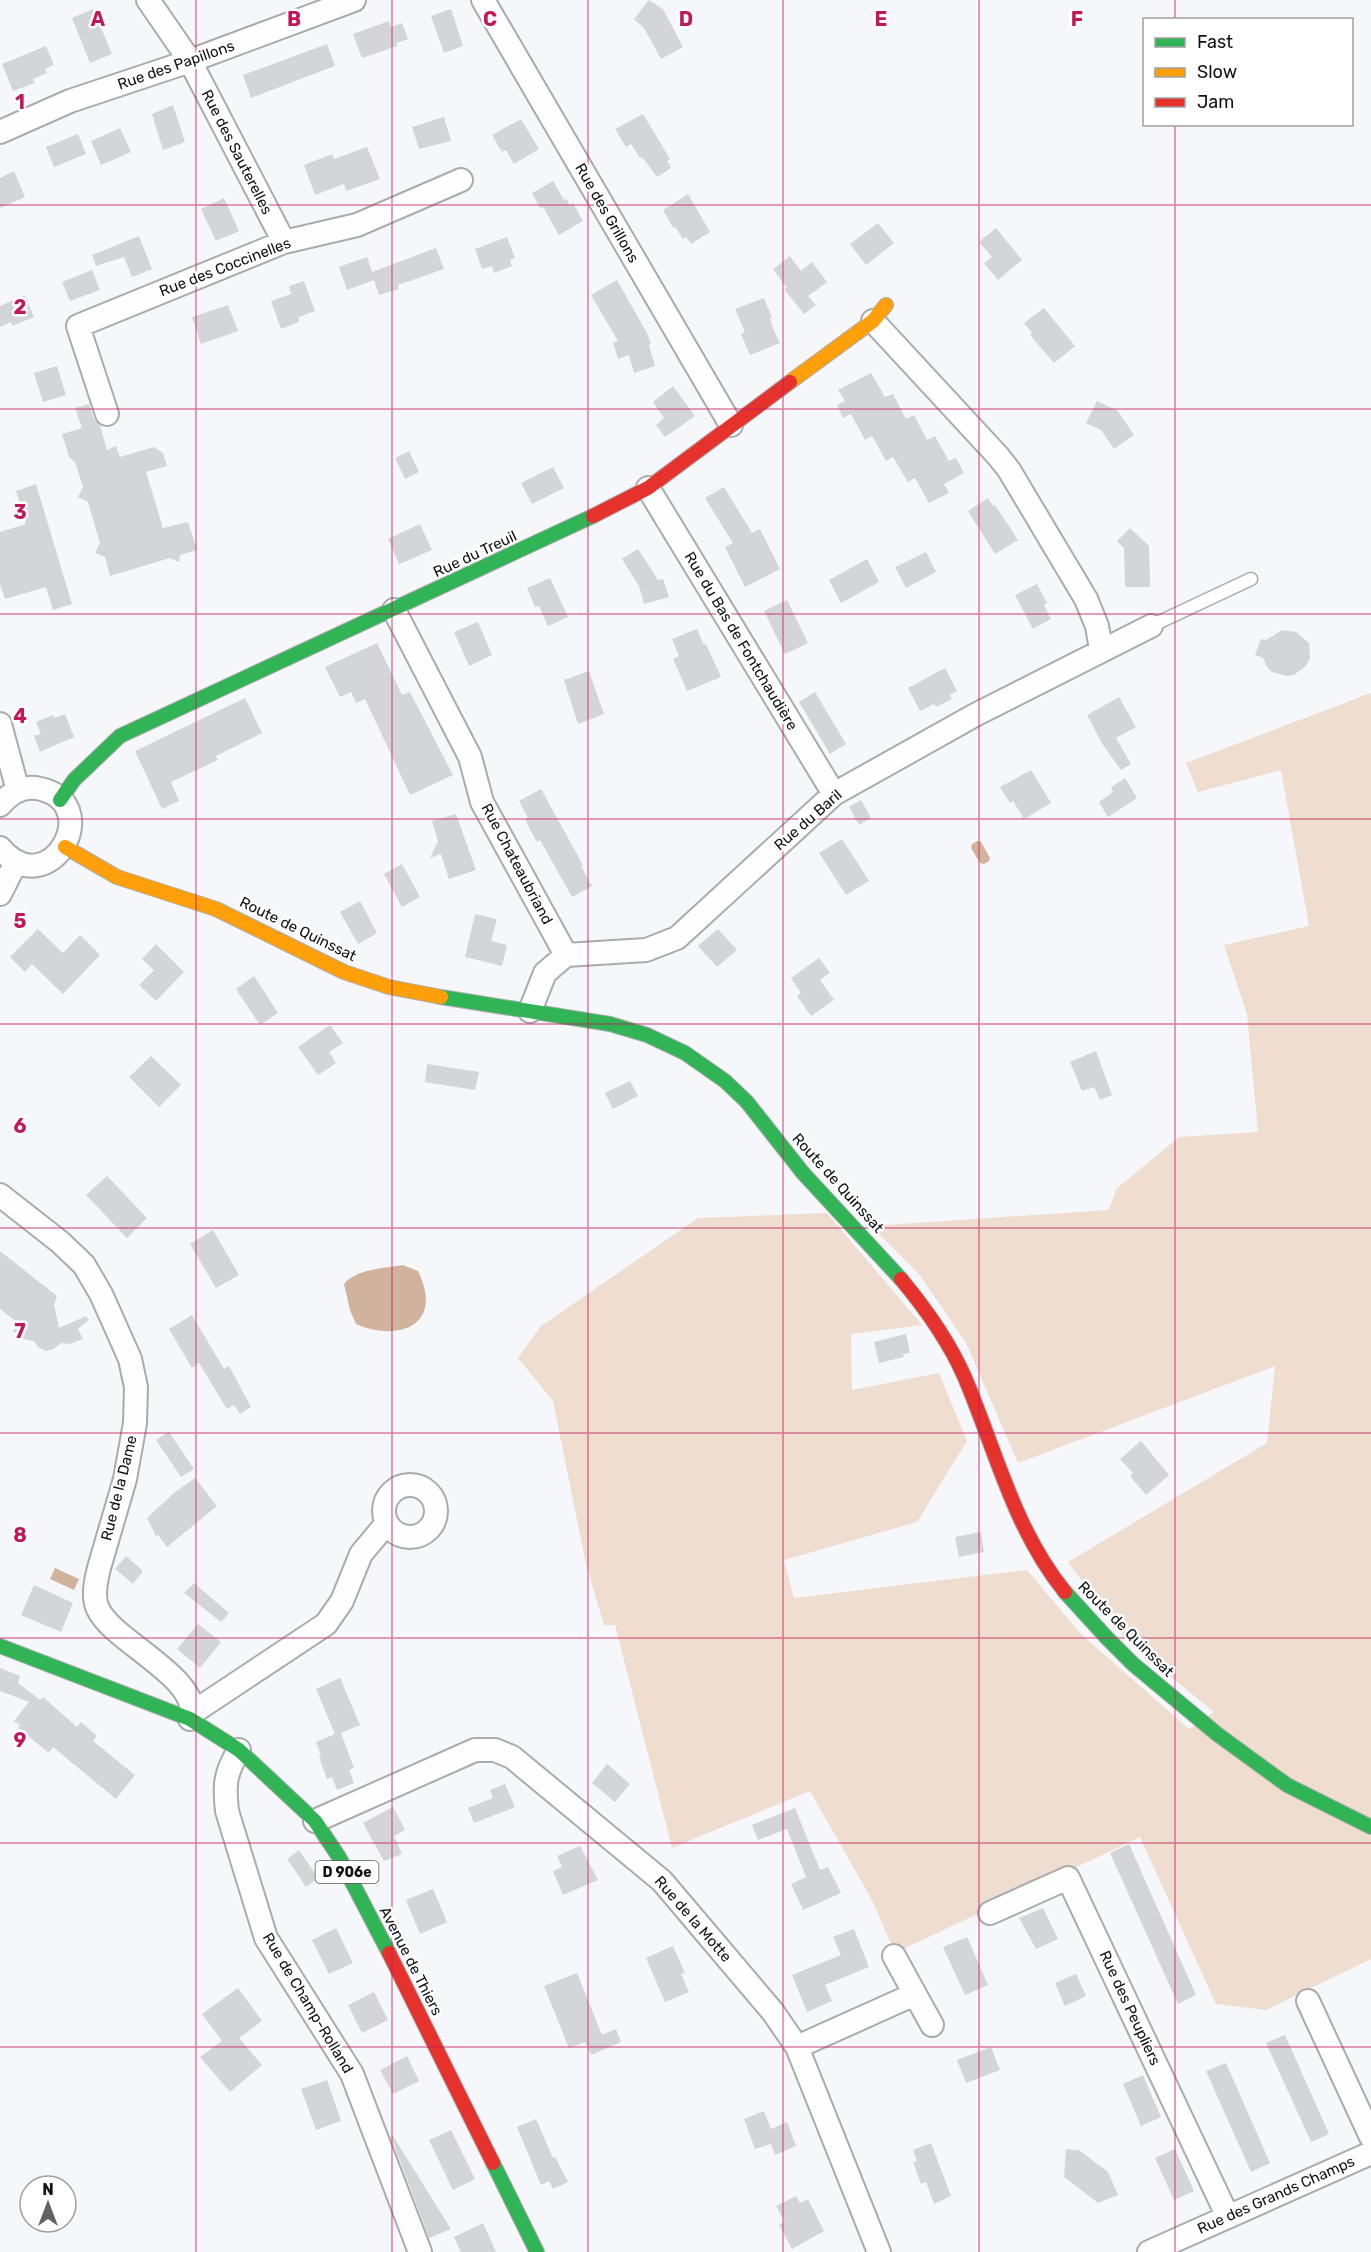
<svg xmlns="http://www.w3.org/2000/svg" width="1371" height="2252" viewBox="0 0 1371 2252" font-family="Rubik,sans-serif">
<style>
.green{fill:#efddd0}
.water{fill:#d1b39d}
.building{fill:#d4d5d8}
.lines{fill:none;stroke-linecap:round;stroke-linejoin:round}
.lane-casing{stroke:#aaabae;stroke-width:15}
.street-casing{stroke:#aaabae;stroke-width:26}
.fast-casing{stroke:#aaabae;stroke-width:16}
.slow-casing{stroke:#aaabae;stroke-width:16}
.jam-casing{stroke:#aaabae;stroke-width:16}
.lane{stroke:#fefefe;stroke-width:12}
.street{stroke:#fefefe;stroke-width:22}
.fast{stroke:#30b455;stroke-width:14}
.slow{stroke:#ff9f0a;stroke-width:14}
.jam{stroke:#e5322d;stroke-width:14}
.grid{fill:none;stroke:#c2185b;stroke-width:1.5;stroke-opacity:0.55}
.labels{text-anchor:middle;stroke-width:5;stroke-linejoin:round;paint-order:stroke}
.shield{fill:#fff;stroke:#58595a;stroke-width:1.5}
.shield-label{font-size:14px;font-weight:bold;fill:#111214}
.street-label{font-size:15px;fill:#111214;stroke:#fff}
.grid-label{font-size:20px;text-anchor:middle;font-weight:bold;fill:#c2185b;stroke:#fff;stroke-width:5;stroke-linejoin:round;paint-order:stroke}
</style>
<rect width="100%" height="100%" fill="#f5f7fa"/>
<path class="green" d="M1371,693V1959L1266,2010L1216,2004L1140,1837L895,1953L872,1900L810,1791L672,1848L615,1625H604L586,1564L553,1401L518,1358L541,1326L698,1218L827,1213L922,1325L851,1334L852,1390L939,1373L967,1441L917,1522L784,1560L794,1598L1027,1570L1082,1635L1189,1729L1214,1712L1126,1640L1068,1562L1267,1443L1275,1366L1018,1463L966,1343L919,1274L871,1226L1109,1210L1116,1189L1179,1137L1258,1132L1247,1014L1224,945L1309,926L1281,770L1198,792L1186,763Z"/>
<path class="water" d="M977,841L981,842L990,858L989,861L984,864L980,863L971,848L972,844Z
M403,1265L418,1271C444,1324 401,1343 356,1324L350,1310L344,1284C356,1269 385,1268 403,1265Z
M55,1568L79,1579L74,1590L50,1579Z"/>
<path class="building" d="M649,0L663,9L683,47L661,59L644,28L634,19Z
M93,9L112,54L90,63L72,18Z
M451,9L463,46L444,53L431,16Z
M389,21L391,27L402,23L408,39L396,43L397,46L362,58L353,34Z
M327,44L335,66L251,98L243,75Z
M46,46L54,65L45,69L47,73L33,79L35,83L13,91L2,64Z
M173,105L185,142L163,150L152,114Z
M643,114L670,159L667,161L671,168L657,177L642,157L640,158L631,144L626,147L615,129Z
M444,117L451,141L419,149L412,127Z
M521,119L539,149L514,164L506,150L502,152L492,135Z
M120,128L131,152L101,165L91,141Z
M78,134L86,154L54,167L46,147Z
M367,147L380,179L346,191L344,184L315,195L304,165L332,154L334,159Z
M14,171L25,197L0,208V178Z
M553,181L564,200L566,199L570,205L573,203L583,221L559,235L543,207L540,208L532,193Z
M688,194L710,232L691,244L686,237L683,239L675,227L673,228L663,210Z
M224,198L239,231L216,241L201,209Z
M878,223L894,243L866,265L850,244Z
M996,228L1022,260L998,280L984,263L992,257L979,242Z
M139,236L152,269L132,277L124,257L96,266L92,255Z
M507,237L515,258L510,260L512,266L494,273L492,266L482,269L475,249Z
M436,248L444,269L398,285L399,289L379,295L374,280L347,290L339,267L367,257L372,272Z
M790,256L801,271L812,262L827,282L808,296L816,305L804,314L784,289L787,288L773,269Z
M92,270L100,290L70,301L62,282Z
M617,280L648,335L651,344L649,345L655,366L634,373L629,355L618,359L613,343L618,341L591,295Z
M304,281L315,311L299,317V322L281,329L271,301L291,294L289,286Z
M25,295L34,317L12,326L11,322L0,327V306Z
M764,298L772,318L770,319L773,327H772L780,343L750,355L741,334L745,332L735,309Z
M228,305L238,331L201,344L192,317Z
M1044,308L1075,346L1054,363L1030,335L1032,333L1024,323Z
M57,366L66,395L43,402L34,373Z
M871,373L885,397L893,394L906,419L914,415L927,440L935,436L949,461L956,458L964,473L944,484L949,493L929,503L915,478L908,482L893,457L886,461L872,436L865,440L851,414L843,418L837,405L845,401L838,390Z
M673,386L695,416L665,437L656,425L664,418L653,402Z
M1097,401L1118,411L1134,435L1114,449L1101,430L1086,423Z
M89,404L94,419L100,425L107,450L116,446L120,457L154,447L163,453L167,466L146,472L163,528L188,522L197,550L180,555L179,562L170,558L110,576L105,557L95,553L100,543L88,502L78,497L83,487L75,462L69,457L62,434L82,428L75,408Z
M409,451L419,472L405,479L395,458Z
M553,467L564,488L532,504L521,483Z
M36,484L72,604L53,610L46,587L5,599L0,584V532L26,524L16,491Z
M724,487L752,533L760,529L780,569L745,587L725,547L733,543L705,498Z
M988,498L993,506L995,505L1018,540L995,554L968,511Z
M420,524L432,550L399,564L388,539Z
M1130,528L1149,546L1150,587H1125L1124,548L1117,541Z
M638,549L658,580L663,579L669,597L644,604L639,586L622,559Z
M926,552L936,572L906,588L895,567Z
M867,559L879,582L841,603L829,580Z
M550,578L568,617L548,626L539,606L535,607L527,588Z
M1037,584L1047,603L1044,605L1051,619L1033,629L1015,595Z
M787,600L808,643L785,654L764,611Z
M478,622L492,655L469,666L454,632Z
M697,629L704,645L706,644L721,677L687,691L673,659L679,656L672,639Z
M1282,630L1296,632L1309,643L1310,658L1306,666L1294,675L1287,676L1272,672L1267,667L1263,658L1255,655L1261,639L1266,640Z
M377,643L402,695L410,692L453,775L410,795L365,699L356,703L351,692L340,697L325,667Z
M945,668L957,691L950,695L952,699L936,707L934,704L920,711L908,688Z
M589,671L604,714L578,724L564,680Z
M815,692L846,744L830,754L799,702Z
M1119,697L1136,727L1116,738L1131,764L1121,770L1103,745L1087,715Z
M245,698L262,733L216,756L218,760L171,782L179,801L162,809L135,751Z
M65,714L74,737L40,752L34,736L41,734L36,722L53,715L54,718Z
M1031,770L1051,803L1024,819L1013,801L1010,803L1000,787Z
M1125,778L1137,798L1108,817L1099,802L1113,792L1111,787Z
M541,789L583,865L581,866L592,886L572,897L540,840L537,842L532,833L525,819L528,818L519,801Z
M861,800L871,818L859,825L849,807Z
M456,814L476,870L449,879L441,854L430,858L438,841L432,821Z
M842,839L869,881L846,895L819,853Z
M402,864L420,897L402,907L384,874Z
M360,901L377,933L358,944L340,912Z
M475,914L497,919L491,941L507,945L502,966L465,957Z
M38,929L63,953L80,935L100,955L63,994L32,964L25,972L10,957Z
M718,929L737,950L717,967L698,946Z
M156,944L184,972L156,1001L139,985L154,970L142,959Z
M819,958L830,973L820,980L834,1000L811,1016L797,996L801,993L791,978Z
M254,976L278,1013L260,1025L236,989Z
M330,1025L343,1043L329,1052L336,1063L318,1075L298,1047Z
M1096,1051L1112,1095L1100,1100L1094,1087L1082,1091L1070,1062Z
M151,1056L181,1085L159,1107L129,1077Z
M427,1064L479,1072L475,1090L425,1082Z
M630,1081L638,1096L613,1109L605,1093Z
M107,1176L147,1218L127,1238L86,1195Z
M213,1230L239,1275L216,1288L190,1244Z
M0,1251L57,1296L54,1305L59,1328L86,1316L89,1320L78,1329L83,1339L70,1344L61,1343L53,1349L46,1351L38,1347L34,1341L24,1339L13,1331L18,1323L0,1309Z
M192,1315L224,1369L229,1366L251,1407L240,1414L234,1405L227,1409L199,1363L192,1368L169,1329Z
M906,1334L910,1353L903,1354L904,1357L879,1363L874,1342Z
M169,1432L194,1469L181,1477L156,1440Z
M1141,1441L1169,1475L1146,1495L1130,1476L1133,1473L1120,1459Z
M195,1478L217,1506L167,1547L158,1535L156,1536L147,1518L174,1493Z
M981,1532L984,1552L959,1557L955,1537Z
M126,1556L143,1571L133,1584L115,1569Z
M194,1583L229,1613L221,1622L184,1593Z
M34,1585L73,1603L61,1632L21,1615Z
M198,1624L221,1642L200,1668L177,1649Z
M0,1668L20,1676L18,1683L40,1700L43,1697L77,1727L81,1722L97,1736L93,1741L135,1775L116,1799L53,1747L49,1753L18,1728L20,1725L14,1721L29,1702L0,1691Z
M340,1678L360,1725L341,1733L354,1768L349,1770L354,1783L337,1790L332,1777L327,1779L319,1757L321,1755L316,1742L335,1734L316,1689Z
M607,1764L630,1784L615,1802L592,1783Z
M505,1784L515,1807L474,1823L468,1808L493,1798L490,1790Z
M393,1807L405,1830L394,1836L402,1854L384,1861L363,1823Z
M795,1808L820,1870L828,1867L841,1893L803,1910L791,1884L806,1877L787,1829L758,1840L752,1825Z
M1129,1844L1196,1995L1178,2004L1110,1853Z
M580,1846L598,1880L563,1895L553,1871L562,1867L557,1856Z
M299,1850L318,1878L306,1887L287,1859Z
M433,1889L447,1922L420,1934L406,1900Z
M1043,1908L1058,1939L1036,1949L1019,1918Z
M336,1928L353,1963L329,1974L312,1940Z
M854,1929L869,1967L825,1985L832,2001L807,2012L792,1975L841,1955L833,1937Z
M967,1937L988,1985L965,1995L943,1947Z
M673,1946L685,1973L681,1974L689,1992L665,2002L646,1958Z
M577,1973L602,2035L616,2029L621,2042L591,2055L585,2042L569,2048L544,1986Z
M1076,1974L1086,1996L1065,2006L1055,1983Z
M238,1988L262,2021L239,2038L262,2065L230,2092L200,2057L222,2041L202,2014Z
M374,1992L388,2020L362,2033L348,2005Z
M1285,2035L1329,2134L1311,2142L1266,2043Z
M991,2047L1000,2070L966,2083L957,2060Z
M407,2056L419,2081L393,2094L380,2070Z
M1226,2063L1270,2163L1251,2172L1206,2071Z
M1143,2075L1161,2117L1141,2126L1123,2084Z
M327,2080L341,2121L316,2130L301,2089Z
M764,2111L771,2129L787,2122L796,2146L775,2155L771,2144L755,2149L744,2119Z
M536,2119L553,2158L555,2157L568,2182L553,2189L549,2181L541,2185L517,2127Z
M451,2130L475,2179L453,2190L429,2140Z
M393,2136L451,2229L429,2238L391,2137Z
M931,2143L951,2196L934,2204L926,2182L921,2184L913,2162L917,2161L913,2150Z
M1066,2149L1079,2150L1108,2172L1118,2195L1098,2203L1064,2177Z
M1175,2149L1194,2191L1174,2200L1155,2158Z
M796,2196L800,2203L808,2199L824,2231L792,2249L779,2225L785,2222L776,2206Z
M483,2223L496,2252H461L454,2237Z"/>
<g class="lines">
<g class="lane-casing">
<path id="lane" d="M1151,626L1251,579"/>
</g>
<g class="street-casing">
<path id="street" d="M148,0L190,61L284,242
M483,0L731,425
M0,132L70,101L190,61L354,0
M873,321L998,456L1009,470L1086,599L1097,626L1101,649
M107,414L78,326L284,242L357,225L461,180
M648,488L834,794
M394,610L470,757L482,802L566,955
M0,724L18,791
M0,805C9,794 21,786 36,788C109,800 50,907 0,848
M0,894L16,862
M530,1011L545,973L566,955L646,950L677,938L834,794L975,715L1151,626
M0,1195L60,1242L84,1265L101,1294L130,1359L136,1387L135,1423L125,1479L99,1568C96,1580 92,1597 98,1609C113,1642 205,1680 190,1719
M384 1511a26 26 0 1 1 52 0a26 26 0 1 1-52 0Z
M192,1713L326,1624L342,1601L361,1554L387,1523
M239,1750C225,1773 224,1785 227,1811L266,1938L352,2074L420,2252
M315,1821L475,1750H495L512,1757L662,1881L773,2012L797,2047L879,2252
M990,1913L1068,1878L1228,2217
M894,1956L932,2025
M1308,2001L1371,2137
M797,2047L915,1994
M1149,2252L1371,2153"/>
</g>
<g class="fast-casing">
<path id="fast" d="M60,800L74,780L120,736L593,516
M441,997L610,1024L647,1035L685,1053L725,1081L747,1102L803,1173L901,1279
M1065,1592L1107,1638L1133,1664L1217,1734L1287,1785L1371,1827
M0,1646L190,1719L239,1750L315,1821L339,1857L389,1953
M493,2163L537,2252"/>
</g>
<g class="slow-casing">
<path id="slow" d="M790,382L873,321L886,305
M65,847L117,877L216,909L344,972L389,987L441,997"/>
</g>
<g class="jam-casing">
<path id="jam" d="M593,516L648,488L790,382
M901,1279C926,1309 949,1341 965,1378C996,1451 1014,1529 1065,1592
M389,1953L493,2163"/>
</g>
<use href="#lane" class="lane"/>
<use href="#street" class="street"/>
<use href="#fast" class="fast"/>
<use href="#slow" class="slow"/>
<use href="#jam" class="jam"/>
</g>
<path class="grid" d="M196,0V2252M392,0V2252M588,0V2252M783,0V2252M979,0V2252M1175,0V20M1175,124V2252M0,205H1371M0,409H1371M0,614H1371M0,819H1371M0,1024H1371M0,1228H1371M0,1433H1371M0,1638H1371M0,1843H1371M0,2047H1371"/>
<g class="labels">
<rect class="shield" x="315.5" y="1861" width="63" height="22" rx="4.5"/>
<g class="shield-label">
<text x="347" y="1877">D 906e</text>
</g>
<g class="street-label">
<text transform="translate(176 65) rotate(-19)" y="5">Rue des Papillons</text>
<text transform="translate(237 152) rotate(63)" y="5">Rue des Sauterelles</text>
<text transform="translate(607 213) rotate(60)" y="5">Rue des Grillons</text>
<text transform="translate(225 267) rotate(-21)" y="5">Rue des Coccinelles</text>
<text transform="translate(475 554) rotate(-25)" y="5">Rue du Treuil</text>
<text transform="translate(741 641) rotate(59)" y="5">Rue du Bas de Fontchaudière</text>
<text transform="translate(808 820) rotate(-41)" y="5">Rue du Baril</text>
<text transform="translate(517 864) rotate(62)" y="5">Rue Chateaubriand</text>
<text transform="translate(298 929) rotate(26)" y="5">Route de Quinssat</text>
<text transform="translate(838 1183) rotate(48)" y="5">Route de Quinssat</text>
<text transform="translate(119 1488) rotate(-76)" y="5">Rue de la Dame</text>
<text transform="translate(1126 1629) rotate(45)" y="5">Route de Quinssat</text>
<text transform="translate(693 1919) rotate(49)" y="5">Rue de la Motte</text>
<text transform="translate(411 1961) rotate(63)" y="5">Avenue de Thiers</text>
<text transform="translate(308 2003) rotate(59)" y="5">Rue de Champ-Rolland</text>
<text transform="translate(1130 2008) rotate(65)" y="5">Rue des Peupliers</text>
<text transform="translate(1276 2195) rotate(-24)" y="5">Rue des Grands Champs</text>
</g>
</g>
<g class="grid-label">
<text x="98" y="26">A</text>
<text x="294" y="26">B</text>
<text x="490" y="26">C</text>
<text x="686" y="26">D</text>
<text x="881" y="26">E</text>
<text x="1077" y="26">F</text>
<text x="20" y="109">1</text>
<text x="20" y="314">2</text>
<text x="20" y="519">3</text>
<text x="20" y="723">4</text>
<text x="20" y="928">5</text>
<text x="20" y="1133">6</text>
<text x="20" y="1338">7</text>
<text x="20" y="1542">8</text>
<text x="20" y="1747">9</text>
</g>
<rect x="1143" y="18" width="210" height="108" fill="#ffffff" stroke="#a0a0a1" stroke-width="1.5"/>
<rect x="1155" y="38" width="30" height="9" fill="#30b455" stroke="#a0a0a1" stroke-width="1.5"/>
<text x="1197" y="48" font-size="18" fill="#111214">Fast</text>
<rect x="1155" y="68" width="30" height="9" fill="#ff9f0a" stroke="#a0a0a1" stroke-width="1.5"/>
<text x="1197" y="78" font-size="18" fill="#111214">Slow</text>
<rect x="1155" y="98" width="30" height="9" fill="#e5322d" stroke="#a0a0a1" stroke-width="1.5"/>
<text x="1197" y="108" font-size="18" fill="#111214">Jam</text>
<g transform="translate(48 2204)"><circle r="28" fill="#ffffff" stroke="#a0a0a1" stroke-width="1.5"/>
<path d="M0-4.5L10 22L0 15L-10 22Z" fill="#616264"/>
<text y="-9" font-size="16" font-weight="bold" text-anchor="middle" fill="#111214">N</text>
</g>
</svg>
